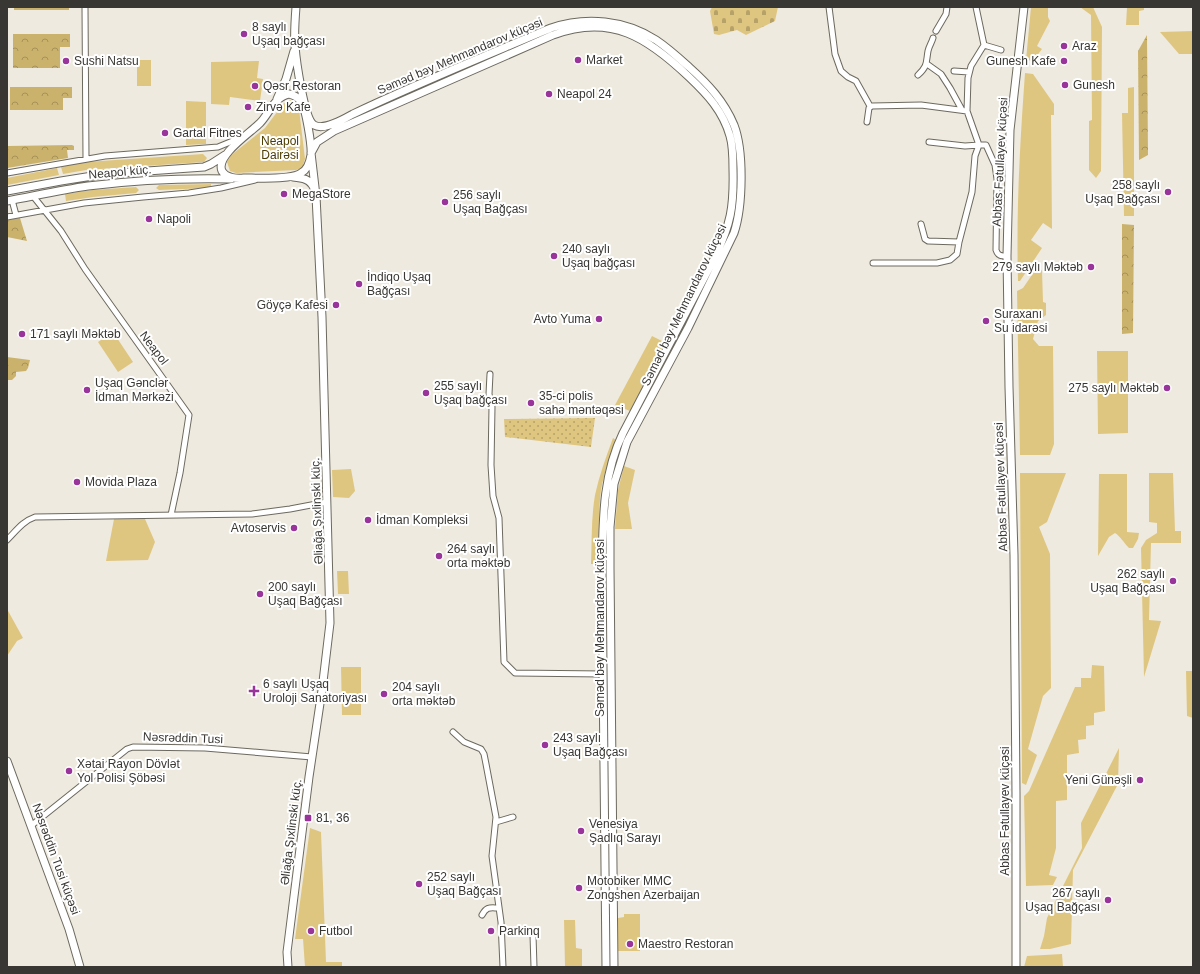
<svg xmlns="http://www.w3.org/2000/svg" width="1200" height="974" viewBox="0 0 1200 974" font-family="Arial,sans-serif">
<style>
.green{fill:#dfc680}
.forest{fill:url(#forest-crowns)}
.cemetery{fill:url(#cemetery-stones)}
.garden{fill:url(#garden-dots)}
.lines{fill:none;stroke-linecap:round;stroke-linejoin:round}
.street-casing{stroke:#6c695f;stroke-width:7}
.secondary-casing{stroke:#6c695f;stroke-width:9}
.street{stroke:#fff;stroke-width:5}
.secondary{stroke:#fff;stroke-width:7}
.poi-dot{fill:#98349a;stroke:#fff;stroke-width:1.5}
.labels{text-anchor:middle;stroke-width:4;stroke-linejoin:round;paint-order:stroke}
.poi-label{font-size:12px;fill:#393733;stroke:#fff;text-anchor:start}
.street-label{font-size:12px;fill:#393733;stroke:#fff}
.park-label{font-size:12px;fill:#4d3c00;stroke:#fff}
</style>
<defs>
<pattern id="forest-crowns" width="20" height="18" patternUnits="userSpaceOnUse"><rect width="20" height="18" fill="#cbb26c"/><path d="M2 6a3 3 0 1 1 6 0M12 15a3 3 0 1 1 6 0" fill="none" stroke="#a69259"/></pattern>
<pattern id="cemetery-stones" width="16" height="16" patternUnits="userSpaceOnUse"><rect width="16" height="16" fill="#dfc680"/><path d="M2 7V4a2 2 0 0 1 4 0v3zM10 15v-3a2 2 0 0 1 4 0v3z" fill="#b6a269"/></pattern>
<pattern id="garden-dots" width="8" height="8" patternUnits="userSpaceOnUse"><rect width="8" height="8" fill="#dfc680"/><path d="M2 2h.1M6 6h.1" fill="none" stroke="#b6a269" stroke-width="1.8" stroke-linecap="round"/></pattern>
</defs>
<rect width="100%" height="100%" fill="#eeeadf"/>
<path class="green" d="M1031,7H1048V17L1050,21L1037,46L1042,49L1033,61L1026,60Z
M1080,7H1093L1102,27L1101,171L1096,178L1089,170V121L1092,120L1091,15Z
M1127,7H1144V10L1139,11V25H1126Z
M1193,31V54H1179L1160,32Z
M137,60H151V86H137Z
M259,61L257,78L263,79L260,101L230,97L229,105L211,104V62Z
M1025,73L1033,74L1054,104V115H1051L1052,229L1043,223L1031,240L1042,248L1020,281H1018C1016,212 1020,142 1025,73Z
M1134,87V216H1124L1122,113H1128V88Z
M290,100L295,102L299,109L305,159L302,168L296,170L236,173L230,171L227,162L230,156L265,128L283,104Z
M186,101L206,102V144L186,145Z
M203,154L207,158L204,162L86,170L63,174L61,167L86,162Z
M57,168L59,175L7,185V178Z
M211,184V186L210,188L159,190L156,188L159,185Z
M136,187L139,190L136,193L93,197L66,201L65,194L92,190Z
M1036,269L1042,270L1043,302L1046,303V315L1038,321L1033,339L1039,346H1053L1054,444L1050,455H1020L1017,291L1023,288Z
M113,332L133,362L118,372L98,342Z
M652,336L666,343L630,411L615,405Z
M1097,351H1128V433L1098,434Z
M613,438L616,440C610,456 604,473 601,490C598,514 599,539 599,564H591C592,541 591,518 595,495C599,476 606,457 613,438Z
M624,466L635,470L628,503L632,529H615L618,490Z
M351,469L355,491L349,498L333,497L332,470Z
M1020,473H1066L1047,522L1039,527L1050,554L1051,688L1043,696L1028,749L1037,755L1026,785L1022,783Z
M1149,473H1173L1175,531H1181V543H1151L1149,620L1161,621L1144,677L1141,548L1146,540L1157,533V523L1149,522Z
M1099,474H1127V532L1139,533L1138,539L1133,548H1129C1124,543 1120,536 1115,533L1109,537L1098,556Z
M114,519H145L155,542L148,560L106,561Z
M337,571H348L349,594H338Z
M7,609L23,638L17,641L7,656Z
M1092,665L1104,666L1105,711L1094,713V725L1086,726V739L1078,740L1079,753L1067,755V800L1056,801V848L1049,875L1057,877L1053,885L1026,886L1024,796L1029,791L1075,687H1081V678H1091Z
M341,667H361V715H342Z
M1186,671H1193V718L1187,716Z
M1119,748L1118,784L1073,870L1071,944L1050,949H1040L1044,936L1047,918L1082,848L1081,823Z
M310,828L321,832L326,962H342V967H305L303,939H295Z
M624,914H640V951H618V918L624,917Z
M564,920H575L576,948L582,949V967H565Z
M1062,954L1063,967H1024L1027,956Z"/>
<path class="forest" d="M14,7H69V10H14Z
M13,34H70V47H60V68H13Z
M1147,35L1148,155L1139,160L1138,51Z
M10,87H72V98H63V110H10Z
M72,145L74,146V150H67L68,158L7,168V146Z
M20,218L27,241L7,237V220Z
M1122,224L1134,225L1133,333L1122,334Z
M7,357L30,360L28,368L26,371L16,372V376L12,380H7Z"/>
<path class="cemetery" d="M712,7H778L775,21L746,35L737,30L719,35L714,34L710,11Z"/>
<path class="garden" d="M595,418L591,447L505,437L504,419Z"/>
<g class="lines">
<g class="street-casing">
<path id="street" d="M85,7L86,159
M829,7L835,54L841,71L848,77L856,81L870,106
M976,7L984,45L971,66L968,78L967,111L979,145H986L995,165L997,179L996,250C998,256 1001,256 1007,256
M936,31L946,14L947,7
M984,45L1001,50
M927,64L941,74L950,88L962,110
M954,71L969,72
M918,75C928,66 926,62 928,51C929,46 932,42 933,38
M867,122L869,108L872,106L921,105L967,111
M7,173L105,156L218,147L240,138
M33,196L61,231L85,269L189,415L180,473L171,515
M12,200L16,215
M7,217L84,203L143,197L189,193L221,188L255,180
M921,224L925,239L928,241L959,242
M873,263H937L950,260L957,254L959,242L972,192L975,156L979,145L965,146L929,142
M490,374L489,394L492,407L491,465L493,496L499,518L504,662L515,673L603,674
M7,540C16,531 23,521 35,517L252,514L290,509L327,502
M453,732L464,742L481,749L484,754L486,764L496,817L492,856L501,922L503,967
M496,822L513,817
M32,825L127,749L133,747L205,748L312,757
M482,915C487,906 490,908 499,908
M533,935L534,967"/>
</g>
<g class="secondary-casing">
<path id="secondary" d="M296,7C295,20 294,34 295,46C296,59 304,119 314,125C324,131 344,119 353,114C418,83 485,56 551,28C586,16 625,20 656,40C668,48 679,58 689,67C708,84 724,101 734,125C744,151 743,206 734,233L688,328L627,442L614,484L610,527V568L614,967
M289,94C294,95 298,97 301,102C306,108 312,147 311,155C310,161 307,170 301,173C292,180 257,178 244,178C237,179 226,178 222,171C215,156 250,133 260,123C269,114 274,97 289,94Z
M277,99L286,79L294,51
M293,177C303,178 310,179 314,188
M7,191L61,181L105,174L204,167L211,164L225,155
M7,201C34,196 61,190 88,186C136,180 183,178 231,179
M7,761L69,929L80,967
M288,967L287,952L309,777L322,690L330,623L322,317L316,196L311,153L317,142L334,131L553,35C611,13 648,38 689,77C707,94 723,111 730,136C733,146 733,158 733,169C734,207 731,224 714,259L623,433C602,476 603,522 602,568L606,967
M1016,967V793L1014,555L1009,387L1007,256L1010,130L1024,7"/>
</g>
<use href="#street" class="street"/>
<use href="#secondary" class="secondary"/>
</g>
<g class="poi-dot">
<circle cx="244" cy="34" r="4"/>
<circle cx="1064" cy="46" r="4"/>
<circle cx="578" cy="60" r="4"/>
<circle cx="66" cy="61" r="4"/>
<circle cx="1064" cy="61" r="4"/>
<circle cx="1065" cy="85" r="4"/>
<circle cx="255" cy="86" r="4"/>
<circle cx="549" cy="94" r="4"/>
<circle cx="248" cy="107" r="4"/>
<circle cx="165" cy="133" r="4"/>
<circle cx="1168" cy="192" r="4"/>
<circle cx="284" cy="194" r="4"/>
<circle cx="445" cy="202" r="4"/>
<circle cx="149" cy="219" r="4"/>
<circle cx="554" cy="256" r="4"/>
<circle cx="1091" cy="267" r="4"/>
<circle cx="359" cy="284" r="4"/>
<circle cx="336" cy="305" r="4"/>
<circle cx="599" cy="319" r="4"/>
<circle cx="986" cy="321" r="4"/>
<circle cx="22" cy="334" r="4"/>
<circle cx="1167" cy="388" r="4"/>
<circle cx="87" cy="390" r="4"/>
<circle cx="426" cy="393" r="4"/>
<circle cx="531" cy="403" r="4"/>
<circle cx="77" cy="482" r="4"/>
<circle cx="368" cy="520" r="4"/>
<circle cx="294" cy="528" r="4"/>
<circle cx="439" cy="556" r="4"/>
<circle cx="1173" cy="581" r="4"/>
<circle cx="260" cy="594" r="4"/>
<path d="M252 685h4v4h4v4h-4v4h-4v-4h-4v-4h4z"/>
<circle cx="384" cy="694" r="4"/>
<circle cx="545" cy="745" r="4"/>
<circle cx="69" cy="771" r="4"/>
<circle cx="1140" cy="780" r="4"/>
<rect x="304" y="814" width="8" height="8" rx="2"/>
<circle cx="581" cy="831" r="4"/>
<circle cx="419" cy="884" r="4"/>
<circle cx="579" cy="888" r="4"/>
<circle cx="1108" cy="900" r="4"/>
<circle cx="311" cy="931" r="4"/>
<circle cx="491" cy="931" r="4"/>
<circle cx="630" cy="944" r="4"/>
</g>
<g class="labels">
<g class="poi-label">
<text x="252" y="31">8 saylı<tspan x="252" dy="14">Uşaq bağçası</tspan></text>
<text x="1072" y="50">Araz</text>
<text x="586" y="64">Market</text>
<text x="74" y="65">Sushi Natsu</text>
<text x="1056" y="65" text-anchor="end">Gunesh Kafe</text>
<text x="1073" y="89">Gunesh</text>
<text x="263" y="90">Qəsr Restoran</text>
<text x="557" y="98">Neapol 24</text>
<text x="256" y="111">Zirvə Kafe</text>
<text x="173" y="137">Gartal Fitnes</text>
<text x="1160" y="189" text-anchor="end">258 saylı<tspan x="1160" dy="14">Uşaq Bağçası</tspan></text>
<text x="292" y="198">MegaStore</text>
<text x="453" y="199">256 saylı<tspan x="453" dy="14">Uşaq Bağçası</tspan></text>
<text x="157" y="223">Napoli</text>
<text x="562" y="253">240 saylı<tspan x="562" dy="14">Uşaq bağçası</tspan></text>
<text x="1083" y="271" text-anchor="end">279 saylı Məktəb</text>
<text x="367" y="281">İndiqo Uşaq<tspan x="367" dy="14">Bağçası</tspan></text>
<text x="328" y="309" text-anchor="end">Göyçə Kafesi</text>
<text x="994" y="318">Suraxanı<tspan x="994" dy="14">Su idarəsi</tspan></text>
<text x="591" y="323" text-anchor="end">Avto Yuma</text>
<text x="30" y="338">171 saylı Məktəb</text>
<text x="95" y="387">Uşaq Gənclər<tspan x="95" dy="14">İdman Mərkəzi</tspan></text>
<text x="434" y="390">255 saylı<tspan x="434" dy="14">Uşaq bağçası</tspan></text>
<text x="1159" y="392" text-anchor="end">275 saylı Məktəb</text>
<text x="539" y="400">35-ci polis<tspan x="539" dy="14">sahə məntəqəsi</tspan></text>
<text x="85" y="486">Movida Plaza</text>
<text x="376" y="524">İdman Kompleksi</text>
<text x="286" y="532" text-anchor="end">Avtoservis</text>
<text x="447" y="553">264 saylı<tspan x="447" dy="14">orta məktəb</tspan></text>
<text x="1165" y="578" text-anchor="end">262 saylı<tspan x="1165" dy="14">Uşaq Bağçası</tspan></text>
<text x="268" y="591">200 saylı<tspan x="268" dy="14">Uşaq Bağçası</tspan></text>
<text x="263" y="688">6 saylı Uşaq<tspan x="263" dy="14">Uroloji Sanatoriyası</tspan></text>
<text x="392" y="691">204 saylı<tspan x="392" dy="14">orta məktəb</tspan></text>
<text x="553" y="742">243 saylı<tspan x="553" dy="14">Uşaq Bağçası</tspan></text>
<text x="77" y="768">Xətai Rayon Dövlət<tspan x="77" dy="14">Yol Polisi Şöbəsi</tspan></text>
<text x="1132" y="784" text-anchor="end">Yeni Günəşli</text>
<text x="316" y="822">81, 36</text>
<text x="589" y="828">Venesiya<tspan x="589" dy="14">Şadlıq Sarayı</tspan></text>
<text x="427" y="881">252 saylı<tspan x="427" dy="14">Uşaq Bağçası</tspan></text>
<text x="587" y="885">Motobiker MMC<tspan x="587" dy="14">Zongshen Azerbaijan</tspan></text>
<text x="1100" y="897" text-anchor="end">267 saylı<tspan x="1100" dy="14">Uşaq Bağçası</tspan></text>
<text x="319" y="935">Futbol</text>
<text x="499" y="935">Parkinq</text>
<text x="638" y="948">Maestro Restoran</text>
</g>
<g class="street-label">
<text transform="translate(460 56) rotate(-23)" y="4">Səməd bəy Mehmandarov küçəsi</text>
<text transform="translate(1000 162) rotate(-87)" y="4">Abbas Fətullayev küçəsi</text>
<text transform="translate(120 172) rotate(-5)" y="4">Neapol küç.</text>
<text transform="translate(684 305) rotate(-64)" y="4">Səməd bəy Mehmandarov küçəsi</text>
<text transform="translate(154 348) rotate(53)" y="4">Neapol</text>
<text transform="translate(1001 487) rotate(-92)" y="4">Abbas Fətullayev küçəsi</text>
<text transform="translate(317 511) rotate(-92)" y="4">Əliağa Şıxlinski küç.</text>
<text transform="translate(600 628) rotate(-90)" y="4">Səməd bəy Mehmandarov küçəsi</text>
<text transform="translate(183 738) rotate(2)" y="4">Nəsrəddin Tusi</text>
<text transform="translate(1005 811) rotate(-90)" y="4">Abbas Fətullayev küçəsi</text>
<text transform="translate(291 832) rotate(-83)" y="4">Əliağa Şıxlinski küç.</text>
<text transform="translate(56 859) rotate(70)" y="4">Nəsrəddin Tusi küçəsi</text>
</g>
<g class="park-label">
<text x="280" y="145">Neapol<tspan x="280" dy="14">Dairəsi</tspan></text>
</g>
</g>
<rect width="1200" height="974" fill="none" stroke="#393733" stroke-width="16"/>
</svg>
